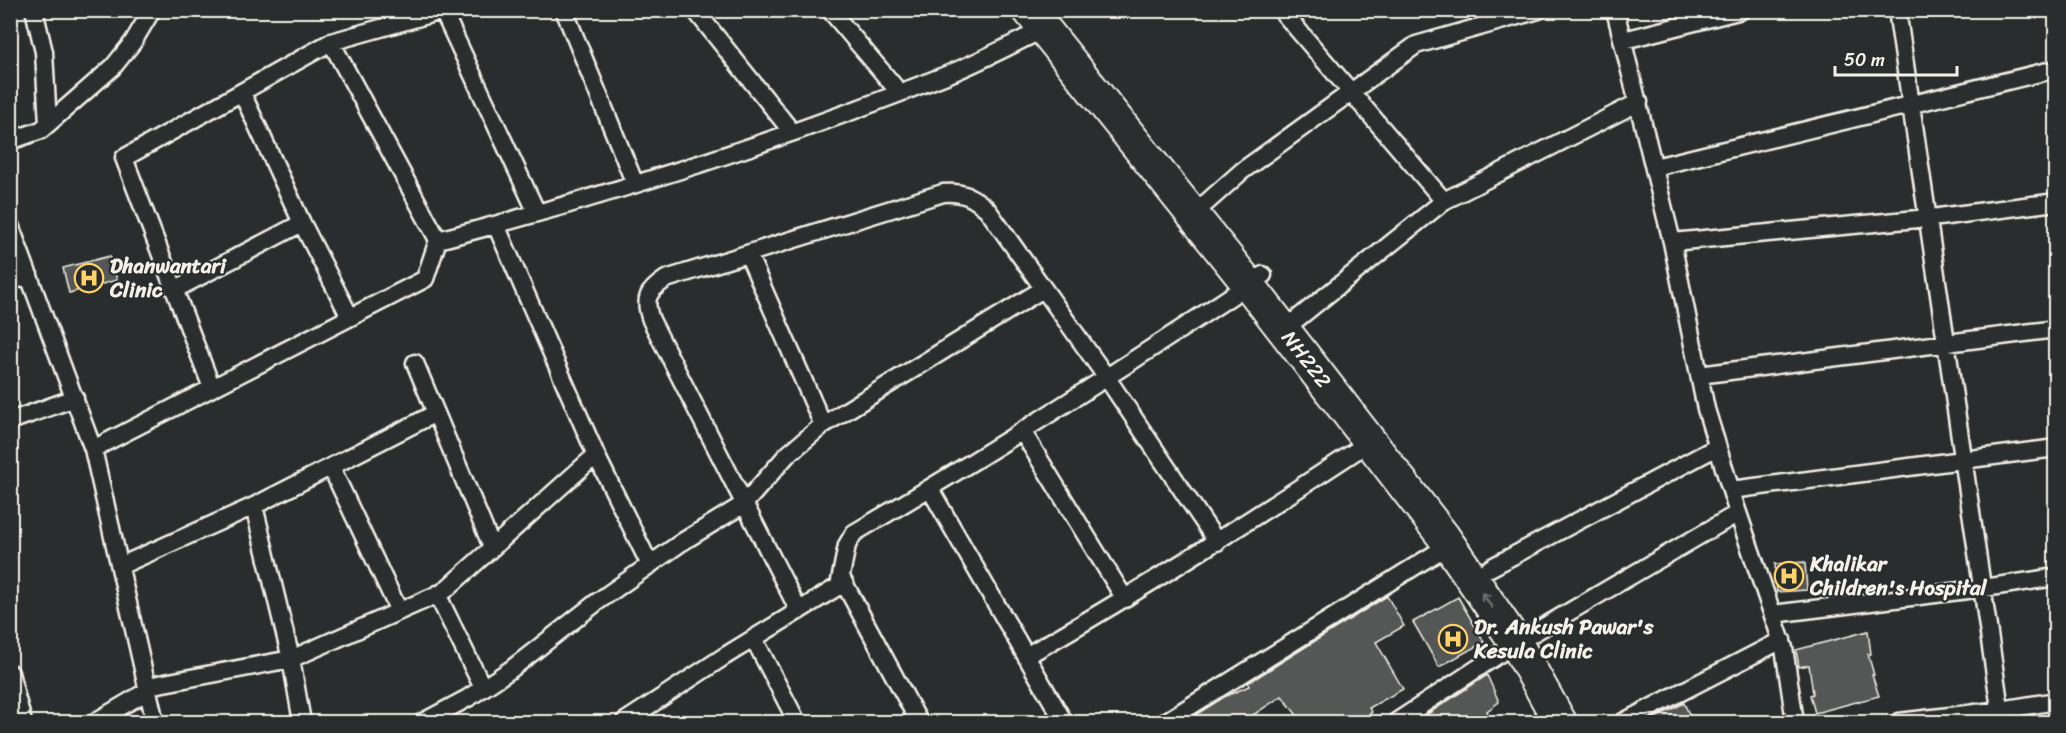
<svg xmlns="http://www.w3.org/2000/svg" width="2066" height="733" viewBox="0 0 2066 733" font-family="Sriracha,sans-serif">
<style>
.building{fill:#555756;stroke:#f4f1e8;stroke-width:1.5}
.lines{fill:none;stroke-linecap:round;stroke-linejoin:round}
.street-casing{stroke:#f4f1e8;stroke-width:21}
.highway-casing{stroke:#f4f1e8;stroke-width:36}
.street{stroke:#2a2d2e;stroke-width:16}
.highway{stroke:#2a2d2e;stroke-width:32}
.oneway{stroke:#71726f}
.labels{text-anchor:middle;stroke-width:4.5;stroke-linejoin:round;paint-order:stroke}
.poi-label{font-size:21px;font-weight:bold;fill:#f4f1e8;stroke:#2a2d2e;text-anchor:start}
.street-label{font-size:21px;fill:#f4f1e8;stroke:#2a2d2e}
</style>
<rect width="100%" height="100%" fill="#2a2d2e"/>
<filter id="ink" filterUnits="userSpaceOnUse"><feTurbulence type="fractalNoise" baseFrequency=".0167" numOctaves="2"/><feDisplacementMap in="SourceGraphic" scale="12" xChannelSelector="R" yChannelSelector="G"/><feConvolveMatrix kernelMatrix="1 2 1 2 8 2 1 2 1" color-interpolation-filters="sRGB"/></filter>
<g filter="url(#ink)">
<path class="building" d="M110,256L117,280L69,293L63,268Z
M1805,562L1807,590L1777,592L1775,564Z
M1387,596L1404,626L1376,642L1403,689L1369,708L1372,712L1357,723H1303L1282,696L1250,717L1253,723H1195L1192,717L1224,697L1249,686L1248,683Z
M1458,597L1484,642L1439,667L1413,622Z
M1868,631L1871,654H1868L1874,675H1872L1879,696L1815,713L1810,695L1813,694L1809,665L1799,667L1796,650Z
M1487,675L1499,702L1487,711L1488,713L1473,723H1414Z
M1684,703L1693,723H1645Z"/>
<g class="lines">
<g class="street-casing">
<path id="street" d="M34,10L44,52L48,124
M564,10L635,184
M695,10L792,132
M830,10L899,92
M1281,10L1444,201
M1615,10L1672,242L1706,409L1736,507L1784,648L1795,722
M1897,10L2002,722
M443,11L537,213
M1624,40L1742,10
M242,93L302,223L350,317
M10,141L41,130L113,67L133,42L152,10
M1655,167L2056,69
M1206,203L1242,171L1416,45L1539,10
M10,225L93,449L155,722
M438,240L331,42L445,10
M1672,242L1939,217L2056,202
M748,254L823,425
M10,282L29,275
M174,290L302,223
M1297,319L1444,201L1639,102
M415,363L492,547
M1699,375L2056,329
M212,388L124,158L331,42
M10,421L75,398
M1022,431L1125,599
M93,449L425,279L438,240C608,196 777,142 941,77C976,64 1010,45 1044,29
M596,455L650,565
M331,467L399,611
M930,489L1064,722
M1731,490L2056,448
M254,506L291,659L302,722
M120,566L254,506L436,413
M1490,568L1717,447
M842,579L919,722
M437,594L483,688
M799,611L651,320C643,298 648,291 666,279L943,193C962,191 973,197 987,209L1107,378L1217,542
M1773,614L1984,588L2056,577
M754,639L797,722
M1026,656C1144,589 1257,516 1371,441
M10,673L23,722
M148,686L291,659L443,592L596,455L496,225
M95,722L149,690
M423,722L468,698L510,670L597,602L682,542L744,504L787,455L823,425L1043,289
M624,722L725,656L839,586L847,545L854,533C993,452 1129,364 1263,275
M1165,722L1449,545
M1396,722L1516,643L1738,513
M1623,722L1782,640
M1899,722L2001,710L2056,701"/>
</g>
<g class="highway-casing">
<g id="highway">
<path id="s1" d="M1029,10L1249,285L1443,536L1516,643L1560,722"/>
</g>
</g>
<use href="#street" class="street"/>
<use href="#highway" class="highway"/>
</g>
<defs><path id="oneway-shaft" d="M-6 0H5M1.5-3L5.5 0L1.5 3" fill="none" stroke-width="1.6" stroke-linecap="round" stroke-linejoin="round" transform="scale(1.5)"/></defs>
<use class="oneway" href="#oneway-shaft" transform="translate(1487 600) rotate(-124)"/>
</g>
<defs>
<g id="hospital-ring" transform="scale(1.5)"><circle r="9.5" fill="#2a2d2e" stroke="#ffd166" stroke-width="1.5"/><path d="M-5-5h3v3.5h4V-5h3V5h-3V1.5h-4V5h-3Z" fill="#ffd166"/></g>
</defs>
<g fill-rule="evenodd">
<use href="#hospital-ring" x="89" y="278"/>
<use href="#hospital-ring" x="1789" y="576"/>
<use href="#hospital-ring" x="1453" y="639"/>
</g>
<g class="labels">
<g class="poi-label">
<text x="110" y="273">Dhanwantari<tspan x="110" dy="24">Clinic</tspan></text>
<text x="1810" y="571">Khalikar<tspan x="1810" dy="24">Children's Hospital</tspan></text>
<text x="1474" y="634">Dr. Ankush Pawar's<tspan x="1474" dy="24">Kesula Clinic</tspan></text>
</g>
<g class="street-label">
<text dy="7" stroke="none"><textPath href="#s1" startOffset="446">NH222</textPath></text>
</g>
</g>
<rect width="2066" height="733" fill="none" stroke="#2a2d2e" stroke-width="36"/>
<rect x="18" y="18" width="2030" height="697" fill="none" stroke="#f4f1e8" stroke-width="2" filter="url(#ink)"/>
<path d="M1835 66v9h122v-9" fill="none" stroke="#f4f1e8" stroke-width="3"/>
<text x="1844" y="66" font-size="18" fill="#f4f1e8" stroke="#2a2d2e" stroke-width="4.5" paint-order="stroke">50 m</text>
</svg>
